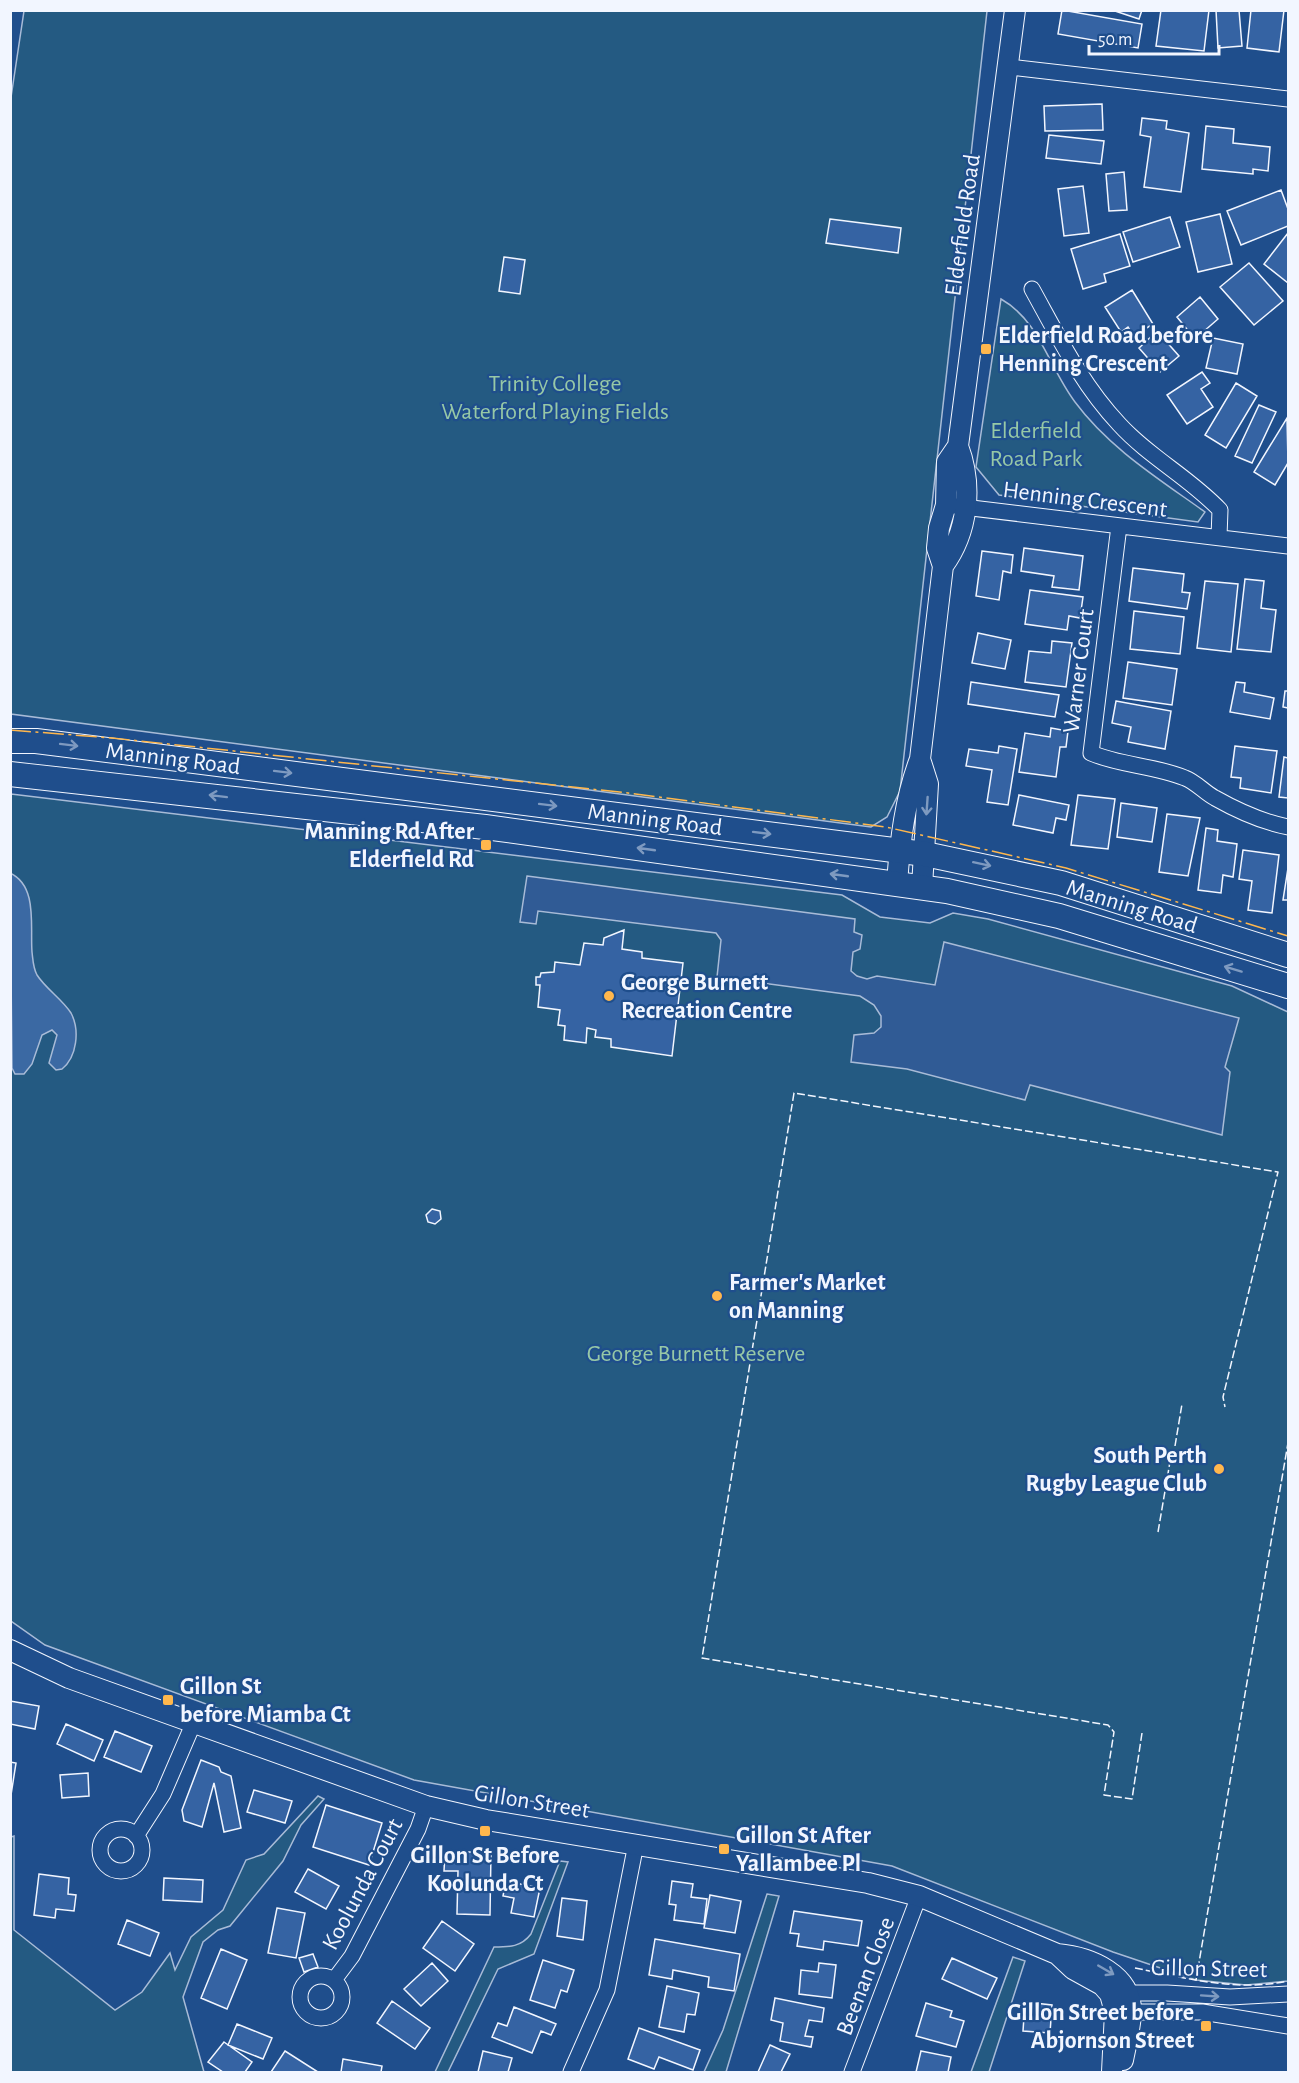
<svg xmlns="http://www.w3.org/2000/svg" width="1299" height="2083" viewBox="0 0 1299 2083" font-family="'Alegreya Sans',sans-serif">
<style>
.green{fill:#245a82;stroke:#a8bbd7;stroke-width:1.5}
.parking{fill:#305b95;stroke:#a8bbd7;stroke-width:1.5}
.water{fill:#3b69a3;stroke:#a8bbd7;stroke-width:1.5}
.building{fill:#3563a3;stroke:#f2f6ff;stroke-width:1.5}
.lines{fill:none;stroke-linecap:round;stroke-linejoin:round}
.minor-casing{stroke:#f2f6ff;stroke-width:17}
.tertiary-casing{stroke:#f2f6ff;stroke-width:22}
.primary-casing{stroke:#f2f6ff;stroke-width:26}
.minor{stroke:#1f4e8c;stroke-width:15}
.tertiary{stroke:#1f4e8c;stroke-width:20}
.primary{stroke:#1f4e8c;stroke-width:24}
.fence{stroke:#f2f6ff;stroke-width:1.5;stroke-dasharray:8 3;stroke-linecap:butt}
.power{stroke:#ffb74d;stroke-width:1.5;stroke-dasharray:21 4.5 3 4.5;stroke-linecap:butt}
.oneway{stroke:#7e9ac0}
.poi-dot{fill:#ffb74d;stroke:#1f4e8c;stroke-width:2}
.labels{text-anchor:middle;stroke-width:4.5;stroke-linejoin:round;paint-order:stroke}
.street-label{font-size:24px;fill:#f2f6ff;stroke:#1f4e8c}
.poi-label{font-size:24px;font-weight:bold;fill:#f2f6ff;stroke:#1f4e8c;text-anchor:start}
.park-label{font-size:24px;fill:#97c8a6;stroke:#1f4e8c}
</style>
<rect width="100%" height="100%" fill="#1f4e8c"/>
<path class="green" d="M24,11H987L900,791L887,817L871,827L11,714L10,104Z
M1001,299C1040,321 1049,368 1075,402C1109,448 1159,479 1205,512L1198,522L999,495L976,467Z
M11,794L842,895L880,917L930,923L953,913L988,919L1232,986L1288,1012V1981L1246,1985L1196,1980L1113,1952L892,1866L414,1780L45,1645L11,1621Z
M318,1796L324,1799L301,1825L283,1861L230,1926L218,1930L203,1942L183,1997L204,2072H11V1837L14,1836V1930L115,2010L142,1992L170,1953L175,1970L191,1937L223,1910L246,1860L264,1854Z
M560,1861L568,1862L534,1954L498,1969L448,2072H435L494,1947C510,1947 521,1947 531,1934Z
M767,1894L779,1896L726,2072H704L723,2030Z
M1013,1957L1025,1961L989,2072H971Z"/>
<path class="parking" d="M527,876L855,919L854,932L862,935L860,949L853,952L851,971L857,976L867,979L877,976L935,985L944,942L1239,1018L1225,1067L1230,1072L1222,1135L1030,1085L1025,1100L907,1069L851,1062L854,1035L874,1033L881,1027V1016L874,1005L860,996L717,977L721,940L716,933L538,911L536,924L520,922Z"/>
<path class="water" d="M10,873C38,886 30,926 32,952C33,960 33,968 37,975C46,989 62,999 71,1013C80,1030 77,1057 62,1069L56,1070L49,1063L57,1035L52,1030L42,1035L32,1064L24,1074H15L12,1068Z"/>
<path class="building" d="M1062,10L1142,24L1138,48L1058,34Z
M1112,10H1142L1139,19Z
M1161,10H1209L1204,51L1156,46Z
M1216,10H1239L1242,46L1218,48Z
M1251,10H1284L1279,52L1247,48Z
M1102,104L1103,130L1045,131L1044,106Z
M1142,118L1167,121L1166,129L1189,133L1181,192L1144,187L1151,137L1140,135Z
M1206,126L1234,129L1233,143L1270,147L1268,171L1253,169V174L1202,169Z
M1049,135L1104,141L1101,164L1046,158Z
M1124,172L1127,210L1109,211L1106,174Z
M1083,186L1089,233L1064,236L1058,189Z
M1281,190L1288,209V226L1241,245L1227,211Z
M1220,214L1232,264L1198,272L1186,222Z
M1170,217L1180,247L1133,262L1123,232Z
M830,219L901,228L898,253L826,243Z
M1288,233V283L1264,264Z
M1120,234L1130,266L1104,274L1106,282L1083,289L1071,249Z
M504,257L525,260L520,294L499,291Z
M1249,263L1283,301L1254,325L1220,287Z
M1132,290L1153,324L1134,336L1128,327L1121,332L1105,307Z
M1200,297L1218,319L1195,339L1177,317Z
M1157,331L1179,356L1160,372L1139,348Z
M1213,338L1243,344L1237,374L1206,368Z
M1202,372L1210,383L1201,389L1213,407L1187,424L1167,395Z
M1236,383L1257,396L1226,448L1205,435Z
M1259,405L1276,412L1252,463L1235,456Z
M1287,418L1288,463L1275,485L1254,472Z
M1024,548L1083,556L1079,590L1052,587L1054,576L1021,571Z
M982,551L1013,555L1011,573L1003,571L999,600L976,596Z
M1133,568L1184,574L1182,592L1190,593L1187,609L1129,601Z
M1245,579L1264,581L1261,608L1276,610L1271,652L1237,649Z
M1205,581L1238,584L1231,652L1197,648Z
M1030,590L1083,597L1080,618L1069,616L1067,630L1025,624Z
M1134,611L1184,617L1180,654L1130,649Z
M978,633L1011,640L1005,669L972,663Z
M1052,641L1072,643L1066,687L1025,682L1029,651L1051,653Z
M1128,662L1177,669L1172,705L1123,698Z
M971,682L1059,695L1055,717L968,704Z
M1236,682L1245,683L1244,692L1274,698L1270,719L1230,712Z
M1285,691H1288V708L1283,707Z
M1116,701L1171,711L1165,749L1128,742L1131,727L1112,723Z
M1051,728L1068,731L1066,747H1060L1056,777L1019,772L1025,733L1050,737Z
M999,746L1017,749L1008,805L987,802L992,770L966,766L969,749L998,753Z
M1235,746L1277,751L1271,793L1240,788L1241,778L1231,777Z
M1284,757L1288,758V798L1279,797Z
M1019,795L1069,805L1066,820L1056,818L1053,833L1013,825Z
M1078,795L1115,799L1108,849L1071,845Z
M1121,803L1157,808L1152,842L1117,837Z
M1167,814L1200,818L1188,876L1159,872Z
M1206,828L1218,830L1217,841L1237,844L1233,877L1223,875L1221,893L1198,890Z
M1243,850L1279,855L1272,913L1248,910L1252,881L1239,879Z
M1288,868V900H1283Z
M624,930L622,949L642,952V958L683,963L672,1056L611,1047V1039L595,1037L596,1030L587,1028L586,1043L564,1040L565,1026L558,1025L560,1010L538,1007L540,985H536V977H540L541,973L554,972L555,962L580,965L584,943L603,945L604,938Z
M432,1209L440,1211L441,1219L435,1224L428,1222L426,1215Z
M10,1701L39,1706L35,1729L10,1724Z
M66,1724L103,1740L94,1761L57,1744Z
M115,1731L152,1746L141,1772L104,1757Z
M201,1760L219,1767L221,1772L231,1776L241,1828L224,1832L214,1783L202,1827L184,1821L182,1810Z
M10,1762L16,1763L11,1795L10,1794Z
M88,1773L89,1796L62,1798L60,1775Z
M254,1790L292,1801L285,1823L247,1812Z
M326,1805L382,1823L369,1865L313,1847Z
M445,1852H491L490,1915L457,1914L458,1871H444Z
M308,1869L339,1886L326,1909L295,1892Z
M39,1874L69,1878L68,1894L76,1895L74,1911L56,1909L55,1918L34,1915Z
M164,1878L203,1880L202,1902L163,1900Z
M506,1881L540,1888L534,1917L511,1913L514,1898L503,1896Z
M672,1881L693,1884L691,1897L707,1899L704,1924L674,1920L676,1905L669,1904Z
M710,1895L741,1901L735,1933L704,1928Z
M562,1898L587,1901L583,1940L557,1936Z
M277,1908L305,1913L296,1958L268,1953Z
M794,1911L862,1921L858,1946L824,1941L823,1950L797,1946L799,1934L790,1933Z
M127,1920L159,1933L150,1956L118,1944Z
M442,1921L474,1944L455,1971L423,1948Z
M655,1939L740,1954L734,1991L708,1987L709,1977L673,1970L672,1979L649,1975Z
M221,1949L247,1960L227,2009L201,1998Z
M313,1954L318,1967L304,1972L299,1958Z
M952,1958L997,1978L987,1999L942,1979Z
M543,1960L574,1970L567,1992L561,1990L555,2008L530,2000Z
M432,1963L448,1981L421,2006L404,1989Z
M819,1963L836,1965L832,1998L799,1994L801,1970L818,1972Z
M667,1986L699,1993L695,2015L687,2014L684,2032L659,2027Z
M775,1998L824,2008L822,2022L809,2020L805,2036L813,2037L811,2047L780,2041L783,2023L771,2020Z
M392,2001L430,2028L415,2049L377,2023Z
M1025,2002L1052,2005L1050,2033L1023,2031Z
M926,2003L952,2011L950,2017L964,2021L956,2047L916,2036Z
M514,2007L556,2024L551,2035L541,2031L532,2053L492,2037L498,2023L507,2026Z
M237,2024L272,2038L263,2059L228,2045Z
M639,2028L700,2050L693,2070L659,2057L654,2069L628,2059Z
M224,2042L252,2062L245,2072H223L208,2062Z
M770,2045L790,2054L781,2072H758Z
M285,2051L318,2072H271Z
M483,2051L512,2058L508,2072H478Z
M921,2051L951,2057L948,2072H916Z
M343,2059L382,2066L381,2072H341Z"/>
<g class="lines">
<g class="minor-casing">
<path id="minor" d="M1009,67L1288,99
M1032,289C1058,336 1082,385 1119,424C1149,457 1190,478 1220,510L1219,537
M955,506L1288,546
M1119,526L1091,753C1121,766 1154,765 1185,778C1196,782 1205,793 1215,798C1238,811 1263,822 1288,827
M100 1850a21 21 0 1 1 42 0a21 21 0 1 1-42 0Z
M136,1836L163,1794L194,1722
M300 1997a21 21 0 1 1 42 0a21 21 0 1 1-42 0Z
M334,1980L352,1956L418,1829L426,1806
M1119,1993H1167L1230,1997L1288,1994
M1122,2012H1202L1288,2026
M571,2072L607,1990L636,1844
M852,2072L919,1896"/>
</g>
<g class="tertiary-casing">
<path id="tertiary" d="M943,566C968,532 973,486 958,446
M920,759L928,784L922,887
M897,883C900,842 905,798 920,759L943,566L937,548L939,528L946,505L947,462L958,446L1015,10
M10,1650L69,1678L426,1806L486,1820L868,1883L919,1896L1057,1954L1073,1969L1102,1985L1110,1994L1115,2012L1112,2072
M1057,1954C1090,1957 1133,1974 1131,2014C1130,2029 1126,2045 1123,2060"/>
</g>
<g class="primary-casing">
<path id="primary" d="M10,741H36L925,854L1061,883L1288,955
M10,774L485,827L947,891L1059,916L1288,986"/>
</g>
<use href="#minor" class="minor"/>
<use href="#tertiary" class="tertiary"/>
<use href="#primary" class="primary"/>
<path class="fence" d="M1175,1446L1182,1404
M1158,1532L1172,1450
M1142,1733L1132,1799L1104,1795L1114,1732L1108,1725L702,1658L794,1093L1278,1172L1223,1397L1225,1407
M1135,1968C1185,1978 1237,1992 1288,1981
M1196,1980L1288,1443"/>
<path class="power" d="M10,730L112,738L628,793L886,827L1066,868L1288,936"/>
</g>
<defs><path id="oneway-shaft" d="M-6 0H5M1.5-3L5.5 0L1.5 3" fill="none" stroke-width="1.6" stroke-linecap="round" stroke-linejoin="round" transform="scale(1.5)"/></defs>
<g class="oneway">
<use href="#oneway-shaft" transform="translate(69 745) rotate(7)"/>
<use href="#oneway-shaft" transform="translate(283 772) rotate(7)"/>
<use href="#oneway-shaft" transform="translate(218 796) rotate(-173)"/>
<use href="#oneway-shaft" transform="translate(548 805) rotate(7)"/>
<use href="#oneway-shaft" transform="translate(927 806) rotate(94)"/>
<use href="#oneway-shaft" transform="translate(762 833) rotate(7)"/>
<use href="#oneway-shaft" transform="translate(646 849) rotate(-172)"/>
<use href="#oneway-shaft" transform="translate(982 864) rotate(12)"/>
<use href="#oneway-shaft" transform="translate(839 875) rotate(-172)"/>
<use href="#oneway-shaft" transform="translate(1233 969) rotate(-163)"/>
<use href="#oneway-shaft" transform="translate(1106 1970) rotate(30)"/>
<use href="#oneway-shaft" transform="translate(1210 1996) rotate(4)"/>
</g>
<g class="poi-dot">
<rect x="980" y="343" width="12" height="12" rx="3"/>
<rect x="480" y="839" width="12" height="12" rx="3"/>
<circle cx="609" cy="996" r="6"/>
<circle cx="717" cy="1296" r="6"/>
<circle cx="1219" cy="1469" r="6"/>
<rect x="162" y="1694" width="12" height="12" rx="3"/>
<rect x="479" y="1825" width="12" height="12" rx="3"/>
<rect x="718" y="1843" width="12" height="12" rx="3"/>
<rect x="1200" y="2020" width="12" height="12" rx="3"/>
</g>
<g class="labels">
<g class="street-label">
<text transform="translate(962 225) rotate(-82)" y="8">Elderfield Road</text>
<text transform="translate(1085 499) rotate(7)" y="8">Henning Crescent</text>
<text transform="translate(1078 671) rotate(-83)" y="8">Warner Court</text>
<text transform="translate(173 758) rotate(7)" y="8">Manning Road</text>
<text transform="translate(655 819) rotate(7)" y="8">Manning Road</text>
<text transform="translate(1132 906) rotate(17)" y="8">Manning Road</text>
<text transform="translate(532 1801) rotate(9)" y="8">Gillon Street</text>
<text transform="translate(362 1884) rotate(-62)" y="8">Koolunda Court</text>
<text transform="translate(1209 1968) rotate(1)" y="8">Gillon Street</text>
<text transform="translate(865 1976) rotate(-69)" y="8">Beenan Close</text>
</g>
<g class="poi-label">
<text x="998" y="343">Elderfield Road before<tspan x="998" dy="28">Henning Crescent</tspan></text>
<text x="474" y="839" text-anchor="end">Manning Rd After<tspan x="474" dy="28">Elderfield Rd</tspan></text>
<text x="621" y="990">George Burnett<tspan x="621" dy="28">Recreation Centre</tspan></text>
<text x="729" y="1290">Farmer's Market<tspan x="729" dy="28">on Manning</tspan></text>
<text x="1207" y="1463" text-anchor="end">South Perth<tspan x="1207" dy="28">Rugby League Club</tspan></text>
<text x="180" y="1694">Gillon St<tspan x="180" dy="28">before Miamba Ct</tspan></text>
<text x="736" y="1843">Gillon St After<tspan x="736" dy="28">Yallambee Pl</tspan></text>
<text x="485" y="1863" text-anchor="middle">Gillon St Before<tspan x="485" dy="28">Koolunda Ct</tspan></text>
<text x="1194" y="2020" text-anchor="end">Gillon Street before<tspan x="1194" dy="28">Abjornson Street</tspan></text>
</g>
<g class="park-label">
<text x="555" y="391">Trinity College<tspan x="555" dy="28">Waterford Playing Fields</tspan></text>
<text x="1036" y="438">Elderfield<tspan x="1036" dy="28">Road Park</tspan></text>
<text x="696" y="1361">George Burnett Reserve</text>
</g>
</g>
<rect width="1299" height="2083" fill="none" stroke="#f2f6ff" stroke-width="24"/>
<path d="M1089 45v9h130v-9" fill="none" stroke="#f2f6ff" stroke-width="3"/>
<text x="1098" y="45" font-size="18" fill="#f2f6ff" stroke="#1f4e8c" stroke-width="4.5" paint-order="stroke">50 m</text>
</svg>
